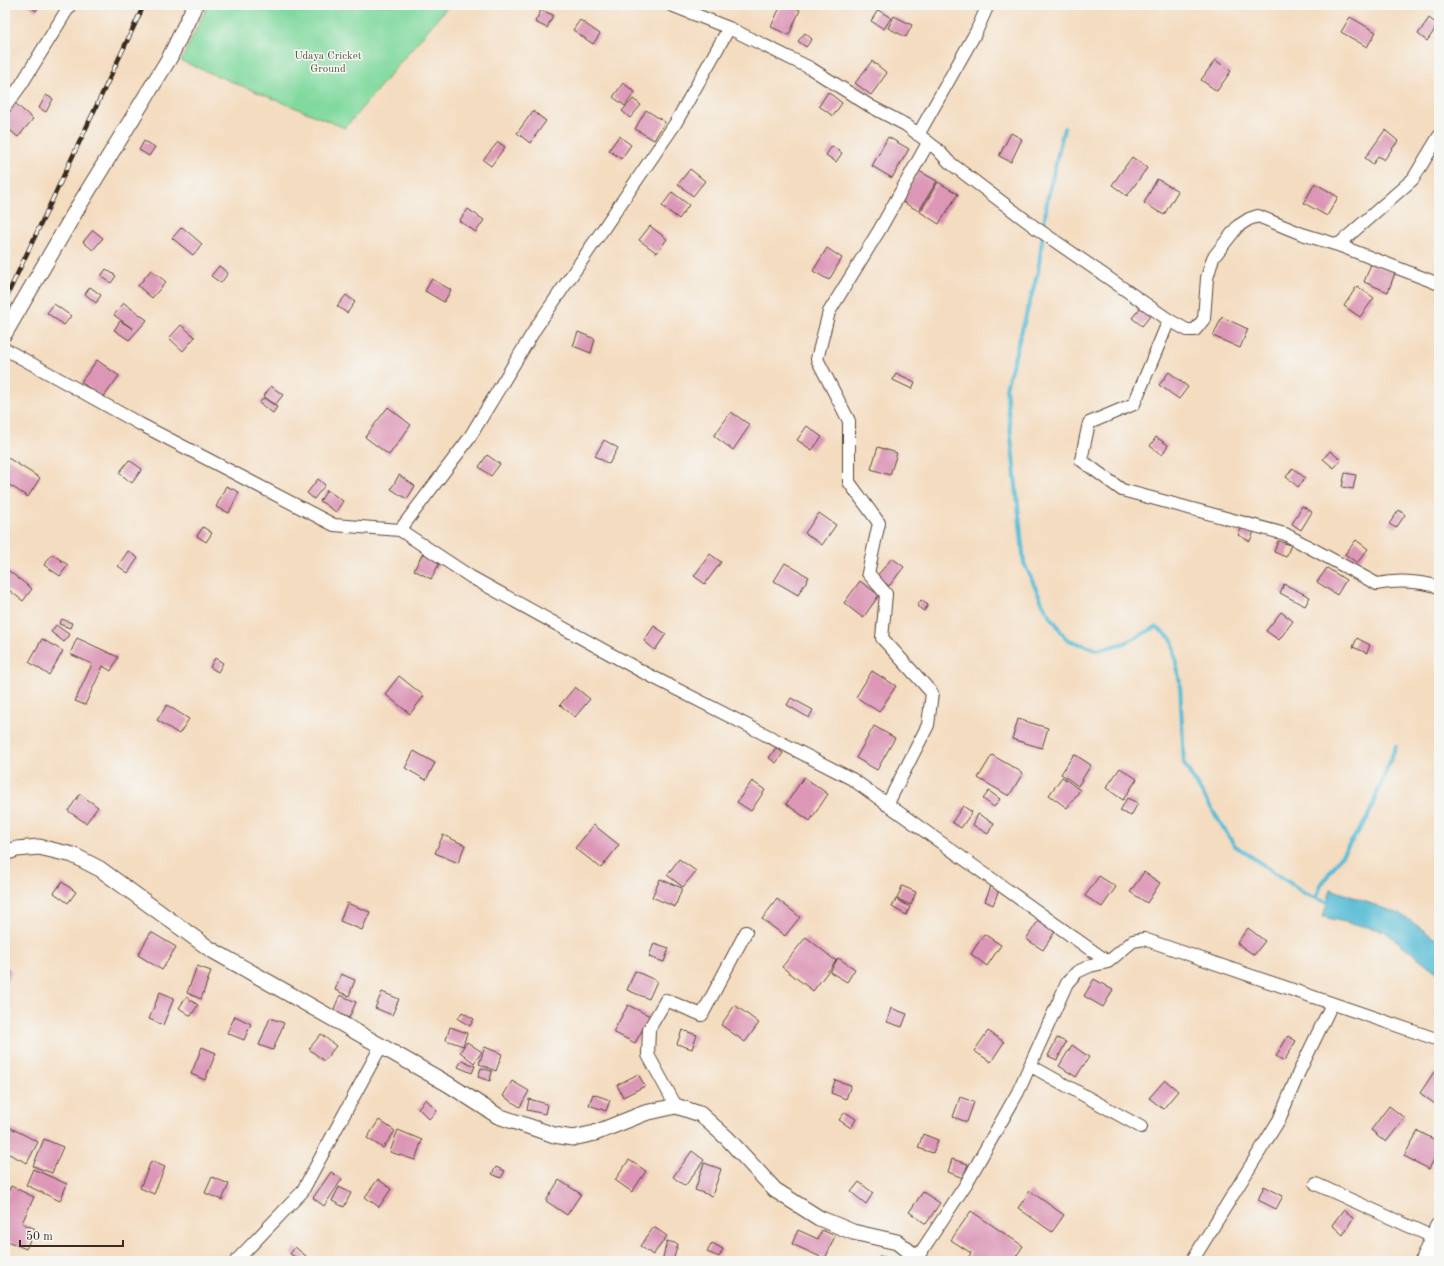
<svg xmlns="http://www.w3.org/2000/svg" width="1444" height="1266" viewBox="0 0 1444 1266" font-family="'Old Standard TT',serif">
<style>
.green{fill:#80d99e;stroke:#5e825e}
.water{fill:#58bdd6;stroke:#4a747a}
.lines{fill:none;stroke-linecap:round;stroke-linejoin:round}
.stream{stroke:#58bdd6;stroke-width:4}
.building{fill:#dc96b6}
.minor-casing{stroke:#574536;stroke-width:14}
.tertiary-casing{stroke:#574536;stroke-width:17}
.primary-casing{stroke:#574536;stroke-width:20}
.minor{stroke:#fff;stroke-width:12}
.tertiary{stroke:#fff;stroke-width:15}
.primary{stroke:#fff;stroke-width:18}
.rail-casing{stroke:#3b2a1e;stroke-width:4.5}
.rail{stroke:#f6f6f2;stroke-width:3;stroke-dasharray:9;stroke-linecap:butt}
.labels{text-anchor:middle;stroke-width:3;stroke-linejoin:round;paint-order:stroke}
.park-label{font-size:11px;fill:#4c563e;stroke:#f6f6f2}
</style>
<rect width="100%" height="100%" fill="#f6f6f2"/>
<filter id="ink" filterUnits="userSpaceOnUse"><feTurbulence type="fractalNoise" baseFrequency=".025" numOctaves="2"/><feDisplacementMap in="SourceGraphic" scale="8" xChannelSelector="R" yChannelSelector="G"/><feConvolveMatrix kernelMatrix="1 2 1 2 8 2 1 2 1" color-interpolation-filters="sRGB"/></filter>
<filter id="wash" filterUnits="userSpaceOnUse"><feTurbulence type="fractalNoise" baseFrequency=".012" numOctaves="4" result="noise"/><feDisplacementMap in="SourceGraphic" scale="16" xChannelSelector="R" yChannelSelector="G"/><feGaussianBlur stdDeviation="0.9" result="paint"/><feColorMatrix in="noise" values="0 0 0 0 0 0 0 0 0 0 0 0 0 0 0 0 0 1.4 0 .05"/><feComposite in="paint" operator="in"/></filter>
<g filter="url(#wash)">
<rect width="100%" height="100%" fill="#f4dcc0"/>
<path class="green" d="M208,5H449L345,128L181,61Z"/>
<path class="water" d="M1331,889L1402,915L1439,941V974L1384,931L1323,917Z"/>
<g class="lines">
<path class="stream" d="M1064,128L1047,201L1038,272L1006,388L1024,563L1044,606L1066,639L1097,650L1125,643L1156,627L1172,639L1180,684L1184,764L1234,845L1306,894L1331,904
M1316,898L1321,885L1367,819L1396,746"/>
</g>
<g id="blocks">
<path class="building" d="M28,5H40L36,11Z
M781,5H788L800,10L789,35L771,27Z
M541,10L553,15L547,28L535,22Z
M878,10L891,18L884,29L871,21Z
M894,16L912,25L906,37L888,28Z
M1350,17L1376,32L1367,47L1341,32Z
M1429,18L1438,25L1427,41L1418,34Z
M580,20L600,34L593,44L573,30Z
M805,33L812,39L806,47L798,41Z
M1215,60L1231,71L1217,91L1201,80Z
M872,61L887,73L871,95L855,83Z
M623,83L635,92L625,106L613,97Z
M828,92L842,103L833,116L819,106Z
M46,95L53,99L46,112L39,108Z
M633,99L641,105L630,118L622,111Z
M15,103L33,119L18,137L5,126V115Z
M646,110L665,122L654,140L635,129Z
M533,111L546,121L530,143L517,133Z
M1385,130L1398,141L1384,160L1378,156L1373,164L1365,158Z
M1011,133L1022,139L1011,162L999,156Z
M619,136L631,145L621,159L609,150Z
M888,137L909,149L892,178L872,166Z
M144,141L155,147L149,156L139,150Z
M498,142L505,147L491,166L483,160Z
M832,146L842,153L836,162L826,155Z
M1132,157L1147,168L1127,196L1112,185Z
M690,169L705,181L693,196L678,184Z
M919,171L937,181L919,211L901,201Z
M1157,179L1178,191L1164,215L1144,203Z
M938,182L958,194L939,224L920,212Z
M1315,183L1338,197L1327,216L1304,203Z
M672,192L689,205L679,219L662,206Z
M468,209L484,220L476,232L459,221Z
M650,226L667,239L657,253L639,240Z
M182,227L202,244L193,255L172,238Z
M93,230L103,238L93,250L83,242Z
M827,248L842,258L829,280L813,271Z
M1371,264L1395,273L1388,292L1364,282Z
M219,266L228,273L221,283L211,276Z
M106,269L116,276L111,283L101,276Z
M151,270L166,282L152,298L138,286Z
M432,279L451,290L444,302L425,291Z
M1357,286L1374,298L1360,317L1344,306Z
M90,287L101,295L96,303L85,294Z
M346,295L355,302L347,313L337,306Z
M124,303L147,320L129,340L114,330L120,321L133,329L114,315Z
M54,304L71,316L64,325L47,313Z
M1142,306L1152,314L1142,326L1132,318Z
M1222,317L1248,329L1240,348L1213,336Z
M181,325L195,337L183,351L169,338Z
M578,332L595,339L591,353L573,346Z
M97,360L119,376L103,398L81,382Z
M1169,372L1188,387L1179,399L1159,385Z
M896,373L915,382L912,389L893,380Z
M271,386L283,395L275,405L264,396Z
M264,398L277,407L273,413L259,403Z
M388,407L411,425L389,455L365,437Z
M731,412L750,425L733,450L714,436Z
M807,426L822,437L812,450L797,440Z
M1156,437L1168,445L1162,455L1150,446Z
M604,440L618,448L609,464L595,456Z
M878,447L897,453L890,475L871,469Z
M1330,451L1341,460L1334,468L1323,459Z
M487,455L500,464L491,476L479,467Z
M8,458L40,478L28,497L5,482V463Z
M129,460L142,469L132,483L119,473Z
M1293,468L1305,478L1298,487L1286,477Z
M1345,473L1356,475L1353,489L1342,487Z
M399,475L415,486L407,499L391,489Z
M318,479L325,485L314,499L307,493Z
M226,486L239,492L229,513L216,507Z
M327,490L343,501L336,512L320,501Z
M1302,506L1312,512L1301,530L1292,524Z
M1399,510L1405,515L1396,528L1389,524Z
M819,513L836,525L822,545L805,533Z
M1244,523L1255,529L1250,541L1238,535Z
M203,527L212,533L206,542L197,536Z
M1356,540L1368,549L1357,563L1345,554Z
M1278,541L1291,545L1286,557L1274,552Z
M128,551L138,558L128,573L118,566Z
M423,553L440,562L431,579L414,570Z
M52,554L68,565L60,576L44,565Z
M710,554L721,562L705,584L694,576Z
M892,558L904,567L889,586L877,576Z
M785,563L809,577L798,595L774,581Z
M5,568L32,589L23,601L5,587Z
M1327,568L1346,580L1337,595L1317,582Z
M860,581L879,595L863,618L844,603Z
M1284,584L1310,597L1305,606L1280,593Z
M921,600L928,605L924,611L917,606Z
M1281,612L1293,621L1279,640L1266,631Z
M62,619L72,623L70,628L59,624Z
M56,625L70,635L64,642L51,632Z
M654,626L666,634L655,650L644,641Z
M77,638L118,657L111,671L103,666L85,705L75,701L92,664L70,654Z
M1357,638L1370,645L1367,653L1353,647Z
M42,639L63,651L49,675L29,662Z
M215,658L223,663L218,672L210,667Z
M872,671L896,686L879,712L856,697Z
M399,676L424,696L410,714L385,694Z
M575,687L590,699L575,717L560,705Z
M791,698L813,710L809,718L787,705Z
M167,705L189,719L179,734L157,720Z
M1018,719L1048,728L1042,748L1012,739Z
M874,726L895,738L877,770L856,758Z
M776,748L783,753L776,763L769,758Z
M414,751L435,763L426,780L405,768Z
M1074,754L1091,765L1078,786L1061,774Z
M992,755L1023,773L1009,796L978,778Z
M1120,768L1137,779L1123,800L1106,788Z
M804,777L828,794L810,821L786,804Z
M1062,777L1080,790L1067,808L1049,795Z
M752,781L765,790L751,811L737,802Z
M989,791L1000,799L994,807L983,799Z
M80,794L98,807L86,823L68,811Z
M1127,798L1138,803L1131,816L1120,811Z
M963,806L972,812L961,828L952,822Z
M978,814L994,823L988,834L973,825Z
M594,825L619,845L601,868L575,848Z
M443,835L465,845L458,863L435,853Z
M679,859L696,871L683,887L667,875Z
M1144,872L1160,883L1147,903L1130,892Z
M1099,876L1116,887L1102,907L1085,896Z
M660,879L682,888L675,907L652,897Z
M62,882L76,892L68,903L54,893Z
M902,886L916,892L911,905L897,899Z
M991,886L999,890L993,905L985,901Z
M777,899L800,917L785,936L762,919Z
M896,899L910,907L906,915L892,907Z
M347,903L370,912L362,930L340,921Z
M1040,918L1056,930L1043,950L1026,939Z
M1248,928L1265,941L1254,955L1237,943Z
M151,932L176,947L162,970L138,955Z
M984,934L1001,945L987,966L971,954Z
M806,937L836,961L813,991L782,967Z
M654,943L669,948L664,962L649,957Z
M838,958L855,969L847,982L830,972Z
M5,966L12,972L5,982Z
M197,966L211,971L201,999L187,993Z
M635,971L657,981L649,999L627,990Z
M341,974L355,980L349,996L335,990Z
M1094,979L1113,990L1103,1007L1084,996Z
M160,992L174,998L163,1025L149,1019Z
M382,992L399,999L392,1015L375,1008Z
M340,995L356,1002L349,1018L333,1011Z
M186,997L198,1005L191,1016L179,1008Z
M628,1005L650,1016L635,1043L613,1032Z
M735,1005L759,1023L745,1042L721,1025Z
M891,1008L907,1014L902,1027L887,1022Z
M462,1012L474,1019L470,1026L458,1019Z
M235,1016L251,1024L244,1040L227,1033Z
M270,1018L284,1023L273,1050L259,1045Z
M450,1027L467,1033L463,1046L446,1040Z
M682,1030L697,1035L692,1049L677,1044Z
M988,1031L1004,1042L991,1062L974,1051Z
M321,1034L336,1046L324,1061L309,1049Z
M1288,1036L1296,1041L1284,1061L1276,1056Z
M1057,1038L1066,1042L1057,1060L1048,1056Z
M467,1042L482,1052L474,1063L460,1052Z
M1072,1045L1089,1057L1076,1077L1059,1066Z
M202,1047L216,1053L205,1080L191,1074Z
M485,1047L502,1054L496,1071L479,1064Z
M462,1060L475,1066L472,1073L458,1067Z
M481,1068L492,1071L490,1081L478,1077Z
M1434,1072L1439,1075V1099L1435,1104L1420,1093Z
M638,1074L645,1086L623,1097L617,1085Z
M835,1080L851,1085L846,1099L831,1093Z
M1165,1080L1178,1091L1163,1109L1149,1098Z
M512,1081L529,1091L520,1107L503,1096Z
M593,1094L610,1100L606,1111L589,1105Z
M960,1097L974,1102L967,1122L953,1117Z
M426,1099L437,1111L429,1119L418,1108Z
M529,1099L547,1104L545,1114L527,1110Z
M1389,1106L1405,1118L1386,1142L1371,1130Z
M845,1112L856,1119L851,1128L839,1120Z
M379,1120L395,1131L383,1148L367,1138Z
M5,1125L38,1142L27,1163L5,1152Z
M398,1130L422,1140L415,1160L390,1152Z
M1418,1131L1439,1142V1150L1429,1169L1404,1156Z
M923,1134L938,1140L933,1153L918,1148Z
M44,1139L63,1147L52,1173L33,1166Z
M692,1151L704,1160L685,1186L673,1177Z
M952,1159L968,1164L963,1178L948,1172Z
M629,1160L646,1171L632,1192L615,1180Z
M151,1161L165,1167L154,1194L140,1188Z
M704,1163L721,1169L712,1196L695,1190Z
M496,1167L505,1171L501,1178L492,1174Z
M33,1169L67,1184L60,1201L26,1185Z
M331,1172L342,1179L324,1206L313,1198Z
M212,1177L229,1184L222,1200L205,1193Z
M378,1179L391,1189L379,1207L365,1197Z
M559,1180L581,1194L567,1215L546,1201Z
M859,1182L873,1193L866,1204L851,1192Z
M11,1186L34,1197L22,1223L35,1229L26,1249L5,1240V1200Z
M1264,1186L1283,1196L1276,1209L1258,1200Z
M339,1187L351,1193L344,1207L332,1201Z
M1030,1191L1064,1215L1052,1232L1018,1208Z
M923,1192L940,1203L926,1224L909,1212Z
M1343,1210L1353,1218L1343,1235L1332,1225Z
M971,1211L1023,1246L1013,1261H966L971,1253L951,1240Z
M654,1227L667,1236L653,1255L640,1246Z
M798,1230L818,1239L822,1230L835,1236L825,1259L792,1244Z
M667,1241L678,1244L673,1261H662Z
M712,1243L723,1249L719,1257L707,1252Z
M295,1247L306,1256L302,1261L290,1254Z
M879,1256L894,1259V1261H879Z"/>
</g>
</g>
<g filter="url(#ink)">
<use href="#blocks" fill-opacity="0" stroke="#574536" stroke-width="1"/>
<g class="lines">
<g class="minor-casing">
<path id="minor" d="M671,5L729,28L810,68L870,106L906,125L937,149L949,162L1036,228L1169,320L1187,330H1195L1204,319L1207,278L1213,258L1238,226L1249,219L1258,216L1302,234L1338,245L1413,179L1439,136
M5,107L21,85L70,5
M918,135L976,32L988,5
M1338,245L1439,284
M1169,320L1134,404L1089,423L1081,460L1122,490L1285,534L1377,584C1396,580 1420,581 1439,587
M5,349L140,424L334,525L400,530L471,577L643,672L852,779L1108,962
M400,530L468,440L537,326L675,124L729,28
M887,805L928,725L932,693L882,638L886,594L868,573L879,523L849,482V421L817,359L829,312L880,229L928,143
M1031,1066L1141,1127
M676,1106L648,1055L649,1029L666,1000L702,1015L746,932
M1316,1184L1435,1238
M917,1258L966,1184L1018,1092L1067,983L1077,972L1090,966L1108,962L1133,941L1144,939L1439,1040
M236,1261L302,1192L381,1046
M1192,1261L1279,1120L1299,1072L1332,1004"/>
</g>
<g class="tertiary-casing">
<path id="tertiary" d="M5,333L78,207L170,57L195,5
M5,853L17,849L39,847L73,855L100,869L210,949L448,1084L498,1116L554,1135L573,1138L595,1133L645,1113L676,1106L700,1114L727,1138L775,1190L819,1218L853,1232L897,1242L917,1258L916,1261"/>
</g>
<g class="primary-casing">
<path id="primary" d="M1424,1261L1439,1227"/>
</g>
<use href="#minor" class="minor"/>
<use href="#tertiary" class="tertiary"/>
<use href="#primary" class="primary"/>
<g class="rail-casing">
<path id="rail" d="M5,300L144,5"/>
</g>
<use href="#rail" class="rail"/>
</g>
</g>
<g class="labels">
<g class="park-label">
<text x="328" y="59">Udaya Cricket<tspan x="328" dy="13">Ground</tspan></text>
</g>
</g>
<rect width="1444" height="1266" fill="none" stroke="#f6f6f2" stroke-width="20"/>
<path d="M20 1240v6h103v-6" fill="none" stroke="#3b2a1e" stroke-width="2"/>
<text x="26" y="1240" font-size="12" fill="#3b2a1e" stroke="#f6f6f2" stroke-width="3" paint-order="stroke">50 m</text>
</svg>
